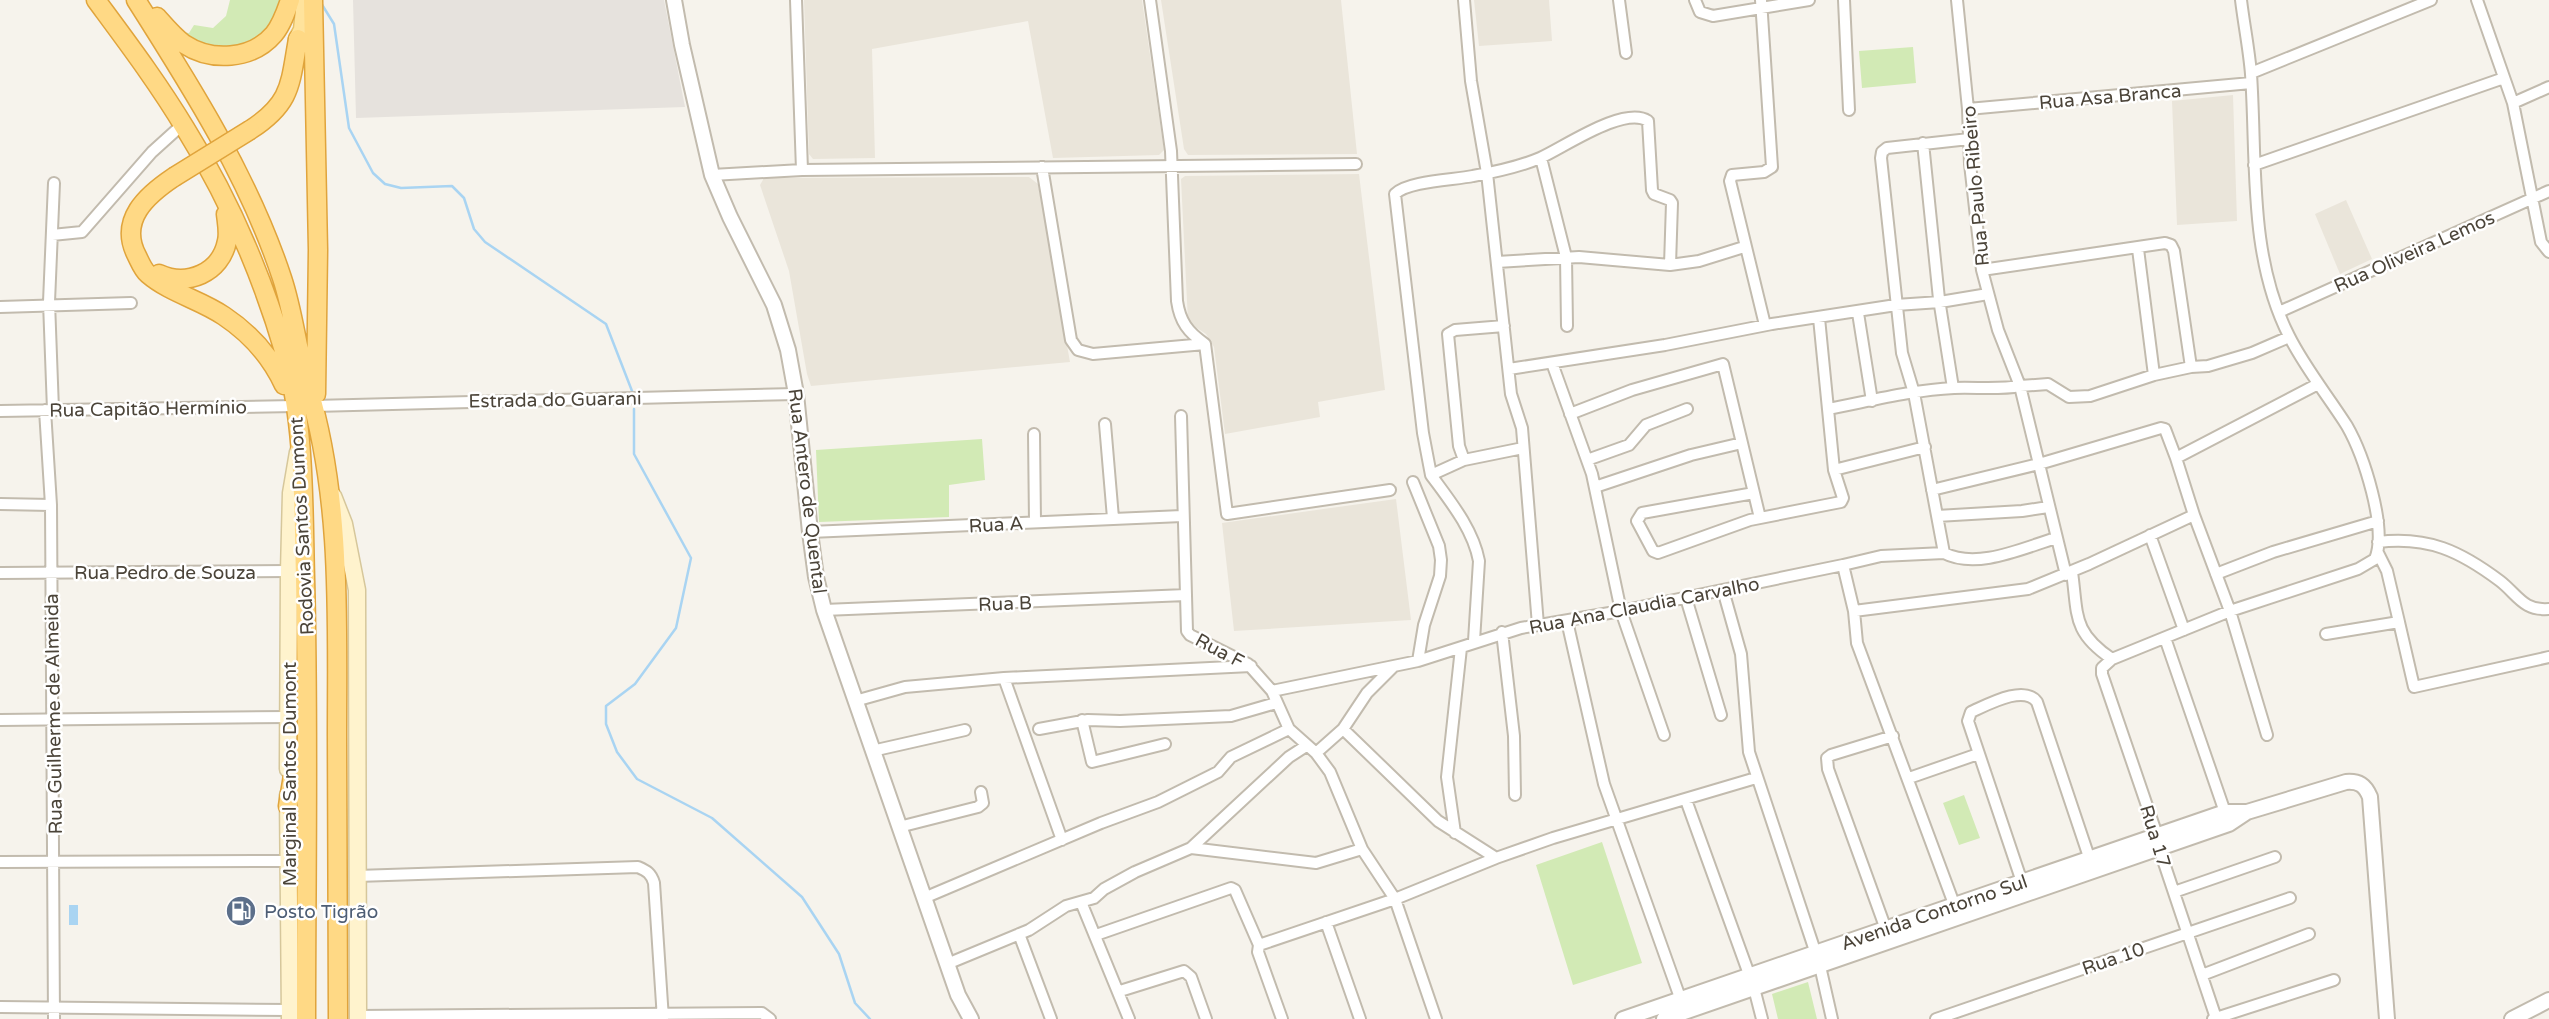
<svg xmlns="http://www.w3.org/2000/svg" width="2549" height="1019" viewBox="0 0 2549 1019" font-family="'Varela Round',sans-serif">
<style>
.residential{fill:#eae5da}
.industrial{fill:#e6e2dd}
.green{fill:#d2eab5}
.water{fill:#a9d4f2}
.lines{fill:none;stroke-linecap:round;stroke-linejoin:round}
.stream{stroke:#a9d4f2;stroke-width:2.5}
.minor-casing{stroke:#c2bbae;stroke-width:14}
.tertiary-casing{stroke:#c2bbae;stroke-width:18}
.secondary-casing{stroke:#d6c79b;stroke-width:19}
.primary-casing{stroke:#e6c16a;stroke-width:21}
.trunk-casing{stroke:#e0a43c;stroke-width:21}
.minor{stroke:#fff;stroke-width:10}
.tertiary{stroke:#fff;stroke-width:14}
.secondary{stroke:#fff3cd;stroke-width:16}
.primary{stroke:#ffe39c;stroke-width:18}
.trunk{stroke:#ffd985;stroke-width:18}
.trunk-bridge-casing{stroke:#e0a43c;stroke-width:21;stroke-linecap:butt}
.trunk-bridge{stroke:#ffd985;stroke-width:18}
.labels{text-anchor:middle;stroke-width:5;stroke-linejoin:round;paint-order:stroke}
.street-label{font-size:19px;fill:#4b4439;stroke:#fff}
.service-label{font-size:19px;fill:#4e5e75;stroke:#fff;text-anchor:start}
</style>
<rect width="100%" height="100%" fill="#f6f3ec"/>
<path class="residential" d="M804,0H1142L1164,150L1159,155L1053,158L1028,21L872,49L875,158L813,159L809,154Z
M1161,0H1341L1357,154L1188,155L1184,149Z
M1474,0H1549L1552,41L1479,46Z
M2233,95L2237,221L2177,225L2172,101Z
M1359,174L1385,390L1318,402L1320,417L1225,434L1214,347L1206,334L1188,322L1181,179L1185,176Z
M1029,177L1038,184L1070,362L811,386L807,374L789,271L760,185L764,178Z
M2346,200L2372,259L2340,274L2315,214Z
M1396,499L1411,620L1234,631L1222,523Z"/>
<path class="industrial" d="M353,0H664L685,107L356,118Z"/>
<path class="green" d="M230,0H287L279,22L247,49L197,46L182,32L189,33L194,25L213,28L226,16Z
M1913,47L1916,83L1862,88L1859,51Z
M982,439L985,480L949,485V517L819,522L816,450Z
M1964,795L1980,838L1959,845L1943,803Z
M1602,842L1642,963L1573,985L1536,865Z
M1808,982L1817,1019H1778L1772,994Z"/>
<path class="water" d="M69,905H78V925H69Z"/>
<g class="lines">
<path class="stream" d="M321,3L334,24L349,128L373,173L385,184L401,188L452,186L464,198L474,229L485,242L606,324L632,391
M634,409V454L691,558L676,628L635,684L606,706V724L617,752L637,779L712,818L802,897L839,954L855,1003L870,1019"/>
<g class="minor-casing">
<path id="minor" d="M796,0L802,170
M1150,0L1171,151L1177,301C1180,322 1188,332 1205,344L1227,514L1390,490
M1464,0L1471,81L1487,173L1511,394L1522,428L1538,625
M1619,0L1626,53
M1695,0L1700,12L1713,16L1809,0
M1761,0L1772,167L1764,172L1732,175L1730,181L1765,325
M1844,0L1849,110
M2477,0L2513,103L2541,242L2549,252
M2251,73L2431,0
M2513,103L2549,87
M1968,109L2251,83
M1923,143L1939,299L1953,388
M1541,158L1566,257L1567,326
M2254,165L2504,78
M1042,167L1071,340L1078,350L1093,354L1205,344
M712,175L802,170L1356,164
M52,235L82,232L152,152L183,124
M2138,249L2154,375
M1497,262L1579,257L1670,265L1699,261L1744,247
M1982,270L2165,243L2171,245L2174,251L2191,367
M0,307L131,303
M2279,312L2549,191
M1858,313L1872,401
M1504,326L1455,330L1448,334L1459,446L1464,460L1523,448
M1552,363L1592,474L1621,611L1664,735
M1509,369L1665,345L1772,324L1896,305L1940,302L1988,294
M314,406L796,394
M1828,409C1870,401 1912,390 1954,388C1976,387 1998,390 2020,386L1998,330L1982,270L1970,164L1968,109L1957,0
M45,410L51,505L54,1019
M53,410L49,302L54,183
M0,411L295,406
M1570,414L1632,390L1723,364L1760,518
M1181,416L1187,631L1190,635L1248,664L1272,691L1289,729L1316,753L1330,772L1362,849L1395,899L1436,1019
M1105,424L1113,518
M1034,434L1035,522
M1587,460L1629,445L1646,425L1687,409
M1834,470L1925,447
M1431,475L1464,460
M1413,482L1439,546L1441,560L1440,576L1424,625L1418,661
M1595,487L1691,455L1742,443
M1932,490L2039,464L2161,428L2165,429L2176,458
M1754,493L1642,513L1637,521L1653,551L1658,553L1750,520L1841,502L1843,498L1834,470L1819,318
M0,504L51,505
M2194,515L2230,611L2267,735
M1937,516L2022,511L2048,507
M810,532L1182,516
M2150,535L2184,630
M2378,542C2428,536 2460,551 2500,581C2518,595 2523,611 2549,609
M1944,553C1977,570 2023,548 2056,538
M2378,553L2387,571L2399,622
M1843,565L1881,556L1944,553L1914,393L1902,353L1881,158L1882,152L1887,148L1969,139
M2072,572C2078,615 2072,632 2112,659
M0,573L289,571
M2216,574L2273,552L2378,521
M2066,575L2020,386L2048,384L2069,397L2090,396L2154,375L2191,367L2208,366L2252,353L2289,337
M1723,590L1741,654L1749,752L1820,966L1832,1019
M1686,598L1721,715
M824,610L1186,595
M1854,611L2028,589L2089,564L2194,515L2176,458L2318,384
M1567,621L1604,784L1683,1006
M1502,632L1514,736L1515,795
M2326,634L2399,622L2414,687L2549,657
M2165,638L2227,818
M1474,641L1479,561C1473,529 1450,501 1431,475L1423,433L1395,194C1408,181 1454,180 1473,176C1495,172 1519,167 1540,158C1563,148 1624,105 1648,121L1652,190L1654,194L1670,200L1672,203L1670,265
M1004,678L1062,840
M1272,691L1418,661L1521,628L1621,611L1843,565L1854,611L1857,643L1957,912
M855,701L905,687L1004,678L1251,666
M0,720L288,717
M1082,720L1092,762L1165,744
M1039,729L1088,720L1120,721L1231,716L1276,703
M1343,729L1438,821L1496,858
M872,751L965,730
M1316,753L1343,729L1367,693L1393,667
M1909,778L1978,754
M1686,800L1754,988L1762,1019
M899,827L978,807L983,803L981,792
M1455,833L1447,777L1461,648
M1191,848L1316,863L1362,849
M0,862L289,861
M357,876L638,867C647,871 651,873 654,883L663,1019
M2024,888L1968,721L1971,712C1987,705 2024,684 2037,702L2091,863
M2174,892L2275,857
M924,898L1101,823L1158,802L1218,772L1231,757L1289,729
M1081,902L1129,1019
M1326,922L1360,1019
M1019,934L1051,1019
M1096,935L1231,888L1235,890L1259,945
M1888,935L1828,769L1827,758L1831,755L1893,736
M947,964L1029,930L1066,906L1094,898L1104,889L1135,872L1191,848L1289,757L1306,746
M2202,975L2309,934
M1120,991L1184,971L1191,977L1206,1019
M0,1007L290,1010
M358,1016L762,1013L770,1019
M2216,1018L2159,848L2157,835L2102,674V668L2112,659L2230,611L2358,569L2375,559C2388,528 2363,454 2347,426C2328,396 2305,368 2289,336C2248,255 2257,162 2251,74C2249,49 2244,25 2241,0
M1282,1019L1258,952L1259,945L1395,899L1496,858L1553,838L1756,778
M1936,1019L2290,898
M2213,1019L2334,980"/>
</g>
<g class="tertiary-casing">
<path id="tertiary" d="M674,0L682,45L712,175L730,217L774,305L788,350L796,394L810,532L816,577L824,610L958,995L971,1019
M1623,1019L2225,812H2247L2346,782C2359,781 2365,785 2370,797L2387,1019
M1664,1019L2229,824L2247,812
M2512,1019L2549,1000"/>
</g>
<g class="secondary-casing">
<path id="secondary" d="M333,496L344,524L357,590L358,1019
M288,769L289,571L291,493L298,452
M288,795L290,1019"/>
</g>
<g class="primary-casing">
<path id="primary" d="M298,39L303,30L306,0"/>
</g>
<g class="trunk-casing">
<path id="trunk" d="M96,0C127,42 158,83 185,128C228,197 262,275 285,354C305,426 303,504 305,578C309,725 306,872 306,1019
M136,0C192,88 249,178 282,278C294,314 297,351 308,387C342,499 337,620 337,736C338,831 338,925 338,1019
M313,0L318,250L316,394
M157,17C165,26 174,37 184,44C211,62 252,60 274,34C282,24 286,12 290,0
M250,130C292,103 290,84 298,39
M174,177C147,195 118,220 137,256C140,262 143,270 148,274C170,293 201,300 224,316C251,334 270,355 284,385
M159,274C187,287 221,273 227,241C229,233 227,223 226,214
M288,806L297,751"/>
</g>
<use href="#minor" class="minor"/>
<use href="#tertiary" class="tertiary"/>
<use href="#secondary" class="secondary"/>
<use href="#primary" class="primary"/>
<use href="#trunk" class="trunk"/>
<g class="trunk-bridge-casing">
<path id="trunk-bridge" d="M174,177L250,130"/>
</g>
<use href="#trunk-bridge" class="trunk-bridge"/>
</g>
<defs>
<g id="fuel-disc" transform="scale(1.575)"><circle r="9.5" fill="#5c6f8a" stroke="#fff"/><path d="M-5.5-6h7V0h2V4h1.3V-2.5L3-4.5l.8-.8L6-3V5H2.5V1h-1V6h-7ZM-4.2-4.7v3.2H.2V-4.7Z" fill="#fff"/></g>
</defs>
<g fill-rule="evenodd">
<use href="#fuel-disc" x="241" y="911"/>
</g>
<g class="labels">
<g class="street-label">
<text transform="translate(2110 96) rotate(-5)" y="7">Rua Asa Branca</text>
<text transform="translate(1975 186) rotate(-95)" y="7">Rua Paulo Ribeiro</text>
<text transform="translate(2414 251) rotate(-24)" y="7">Rua Oliveira Lemos</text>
<text transform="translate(555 399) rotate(-1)" y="7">Estrada do Guarani</text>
<text transform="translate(148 408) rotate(-1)" y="7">Rua Capitão Hermínio</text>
<text transform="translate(808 491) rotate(83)" y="7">Rua Antero de Quental</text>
<text transform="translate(996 524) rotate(-3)" y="7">Rua A</text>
<text transform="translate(301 526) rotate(-93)" y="7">Rodovia Santos Dumont</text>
<text x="165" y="579">Rua Pedro de Souza</text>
<text transform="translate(1005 603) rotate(-2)" y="7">Rua B</text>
<text transform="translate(1644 605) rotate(-11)" y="7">Rua Ana Claudia Carvalho</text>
<text transform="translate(1220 650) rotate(28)" y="7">Rua F</text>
<text transform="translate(53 714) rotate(-91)" y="7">Rua Guilherme de Almeida</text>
<text transform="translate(289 774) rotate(-90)" y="7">Marginal Santos Dumont</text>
<text transform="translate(2156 836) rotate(73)" y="7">Rua 17</text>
<text transform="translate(1934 912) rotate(-19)" y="7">Avenida Contorno Sul</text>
<text transform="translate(2113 958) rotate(-19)" y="7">Rua 10</text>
</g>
<g class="service-label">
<text x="264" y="918">Posto Tigrão</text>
</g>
</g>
</svg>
